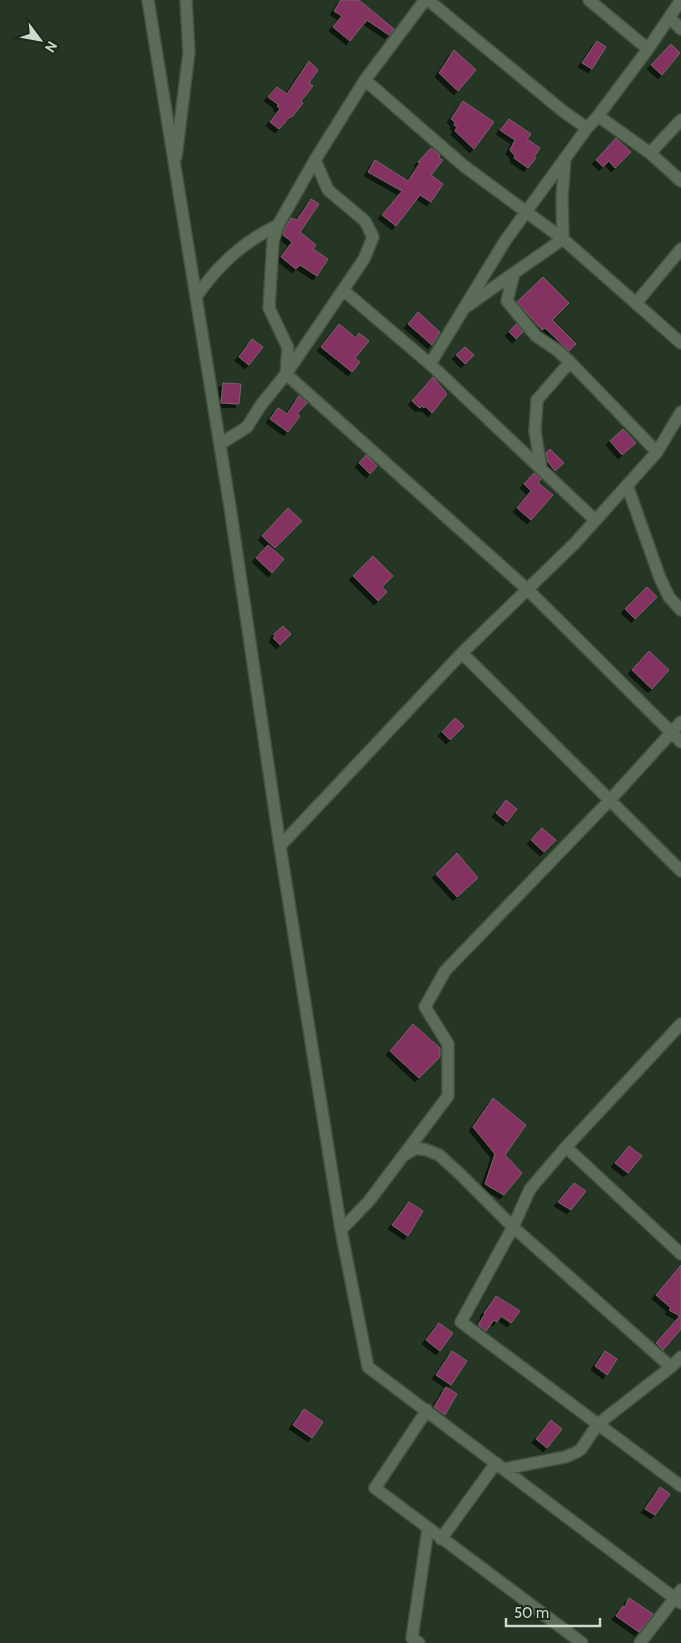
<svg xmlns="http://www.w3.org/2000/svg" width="681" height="1643" viewBox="0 0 681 1643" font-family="Cabin,sans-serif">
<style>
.building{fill:#84305f;stroke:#7b616d;filter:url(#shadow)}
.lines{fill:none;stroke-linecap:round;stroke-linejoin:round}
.street-casing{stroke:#445242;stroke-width:14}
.street{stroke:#5b6d59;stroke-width:11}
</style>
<defs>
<filter id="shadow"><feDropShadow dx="-4" dy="4" stdDeviation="0" flood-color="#0009"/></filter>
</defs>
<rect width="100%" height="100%" fill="#253624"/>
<path class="building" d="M341,0H359L394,29L389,35L367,20L350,41L333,27L342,16L334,11Z
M597,41L606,47L592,69L582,63Z
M671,44L680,53L662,75L651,65Z
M454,50L476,70L458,91L439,73Z
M309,61L318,70L309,83L313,86L301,101L303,103L292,117H290L279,129L270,122L280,109L277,106L279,105L268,97L277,87L287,94Z
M463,101L494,122L474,149L455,131L457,127L454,125L455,122L451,119Z
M509,119L531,134L527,139L540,148L534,157L536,158L528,168L514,158L515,156L510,150L515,140L500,130Z
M616,138L631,152L615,168L609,161L603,167L596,160Z
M431,148L440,155L439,158L443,160L431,175L443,184L431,202L420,195L396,226L382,215L402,191L368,172L375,160L408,181L420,163L418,162Z
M311,199L319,204L300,232L316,245L313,249L328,259L317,276L300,265L296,269L281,257L292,242L283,235L285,228L291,218L297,220Z
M543,277L569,303L552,320L576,344L569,351L545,328L542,330L517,302Z
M418,312L440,332L432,345L408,324Z
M339,324L356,338L359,333L369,341L355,358L360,362L352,372L321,347Z
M516,324L523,332L516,339L509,332Z
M252,339L263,347L249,365L239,357Z
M465,347L474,355L465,364L456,355Z
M433,377L447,394L432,413L425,406L424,408L422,406L420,408L412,401Z
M223,383L241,384L239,404L221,403Z
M299,396L307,403L297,414L300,416L288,432L270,419L278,408L287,414Z
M623,429L636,443L622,455L610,441Z
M550,449L564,463L555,471L548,462L546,453Z
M366,455L377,466L370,474L359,463Z
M534,473L541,479L538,483L553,495L531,520L517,508L531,491L524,484Z
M288,508L302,521L275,548L262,536Z
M268,545L284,559L272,573L256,558Z
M373,556L393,576L382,587L387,592L378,601L353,576Z
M647,587L657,597L635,619L625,609Z
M283,626L291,634L280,645L273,638L275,636L274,634Z
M649,651L669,670L652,689L632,670Z
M455,718L464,726L450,740L442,732Z
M506,800L517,809L507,822L496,813Z
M542,828L556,840L544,852L531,840Z
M457,853L478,878L457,897L436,874Z
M413,1024L440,1048V1057L419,1078L390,1051Z
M493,1098L526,1125L505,1155L522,1173L504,1195L485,1184L495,1154L473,1127Z
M629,1146L642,1156L628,1173L615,1163Z
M574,1183L586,1191L571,1210L558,1202Z
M409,1202L423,1211L408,1236L392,1225Z
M681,1265V1329L663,1350L656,1343L680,1316L669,1310L671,1308L656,1295Z
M496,1296L520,1311L511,1323L501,1316L497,1322L494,1320L486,1331L478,1325L485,1314L484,1313Z
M439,1323L453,1333L440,1351L426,1340Z
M452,1351L467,1361L451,1385L436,1375Z
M605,1351L617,1359L607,1375L595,1366Z
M446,1387L457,1394L445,1415L434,1407Z
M304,1409L323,1422L312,1438L293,1425Z
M551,1420L562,1429L547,1448L536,1439Z
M660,1487L670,1494L655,1515L645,1509Z
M629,1598L653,1614L639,1632L616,1616L623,1606L625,1607Z"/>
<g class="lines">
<g class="street-casing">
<path id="street" d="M148,0L230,507L280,846L341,1230L368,1367L681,1603
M428,0L564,112L587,128
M589,0L648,49
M670,18L681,29
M365,80L464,166L563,239L681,343
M598,116L650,153L681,181
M650,153L681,120
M176,157L189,52L186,0
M565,158L562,197L563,239L514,273L507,301L536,336L557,350L570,362L657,452
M315,160L328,190L365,221L373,237L364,259L286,374L527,589L681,742
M343,290L430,364L505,241L587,128L598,116L648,49L681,0
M196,297C218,265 243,242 278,225
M636,303L681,249
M466,307L514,273
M430,364L595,520
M220,444L247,427L261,405L286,374L288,348L269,308L273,241L278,225L315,160L365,80L425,0
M541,469L535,431L537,400L570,362
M627,485L660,578L669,597L681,610
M462,653L681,871
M280,846L462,653L575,543L657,452L681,412
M681,1024L566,1147L530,1189L513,1227L461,1322L681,1486
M566,1147L681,1254
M406,1154L416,1148L427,1150L439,1155L459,1173L513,1227L671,1367
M341,1230L369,1201L448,1096V1044L425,1007L445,971L610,800L681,722
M427,1410L375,1488L582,1643
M504,1469L565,1457L577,1452L581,1449L598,1424L671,1367L681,1357
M441,1539L496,1463
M419,1643L412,1638L428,1529
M640,1643L681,1590"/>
</g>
<use href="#street" class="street"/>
</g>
<g transform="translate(40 40) rotate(122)" stroke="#1c2b1a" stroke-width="4" paint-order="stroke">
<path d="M0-4L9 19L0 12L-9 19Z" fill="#ced9cd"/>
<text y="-8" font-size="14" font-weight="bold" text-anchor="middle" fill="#ced9cd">N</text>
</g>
<path d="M506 1618v8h94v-8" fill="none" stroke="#ced9cd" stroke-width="2.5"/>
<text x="514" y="1618" font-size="15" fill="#ced9cd" stroke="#1c2b1a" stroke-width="4" paint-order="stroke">50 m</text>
</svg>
